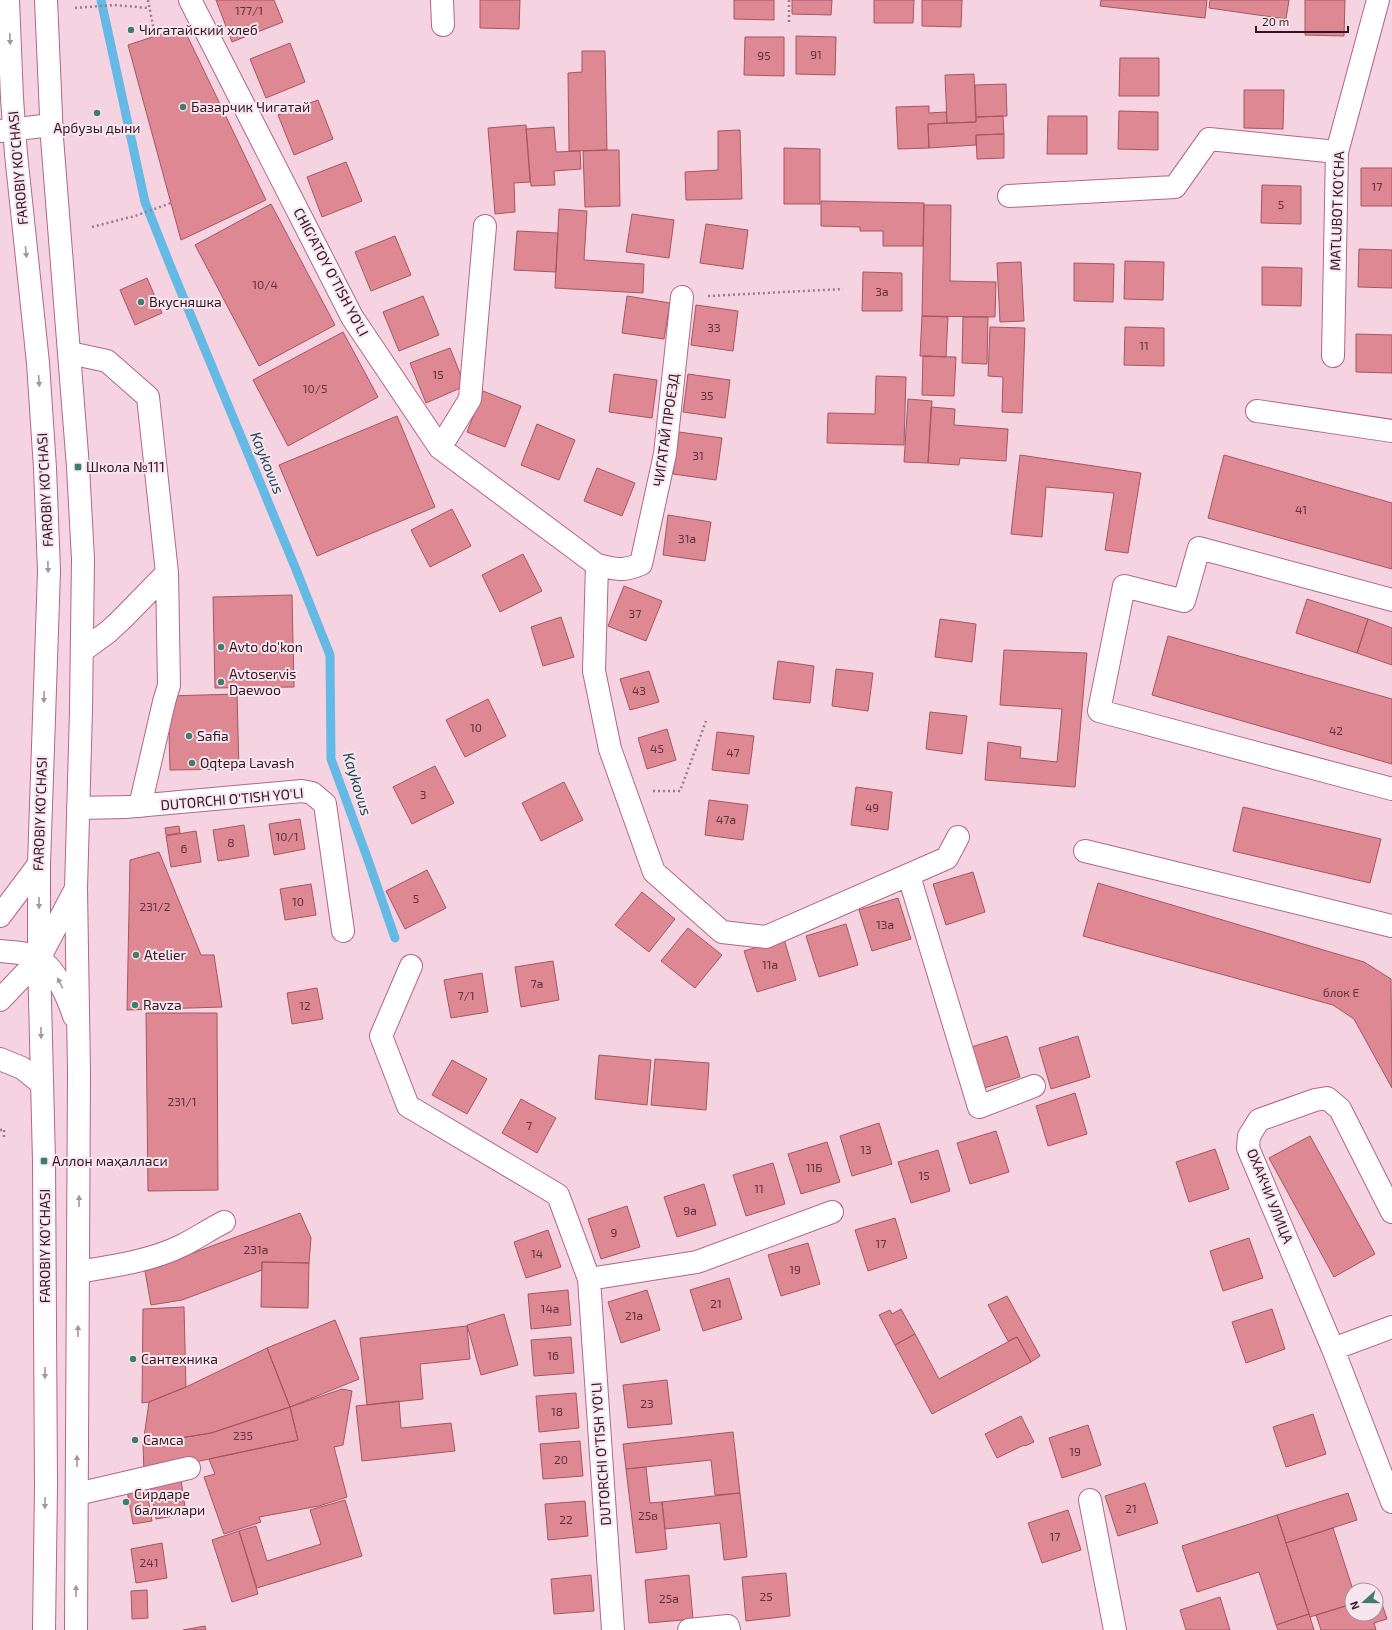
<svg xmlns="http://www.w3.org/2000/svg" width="1392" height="1630" viewBox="0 0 1392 1630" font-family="'Exo 2',sans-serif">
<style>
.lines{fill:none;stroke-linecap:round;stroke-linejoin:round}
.stream{stroke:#64bae5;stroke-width:9}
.building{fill:#dd8893;stroke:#a55661}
.minor-casing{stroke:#b26789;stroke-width:24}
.major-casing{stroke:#b26789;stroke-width:24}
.path{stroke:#9b7b89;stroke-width:2.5;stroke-dasharray:2 3;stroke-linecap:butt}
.minor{stroke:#fff;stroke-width:22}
.major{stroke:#fff;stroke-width:22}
.oneway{fill:#a3969c}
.poi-dot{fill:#3f7e6b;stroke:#f7e6ed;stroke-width:1.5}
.labels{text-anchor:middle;stroke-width:4;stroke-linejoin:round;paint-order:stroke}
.number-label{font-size:12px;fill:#5e323f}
.poi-label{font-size:14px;fill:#331523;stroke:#f7e6ed;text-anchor:start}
.street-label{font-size:14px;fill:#331523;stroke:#f7e6ed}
.water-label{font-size:15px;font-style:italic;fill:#204558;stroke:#f7e6ed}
</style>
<rect width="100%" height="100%" fill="#f5d3e1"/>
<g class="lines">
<path class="stream" d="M101,0L145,202L172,270L295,567L330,655L331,759L367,857L395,938"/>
</g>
<path class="building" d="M216,0H274L283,22L232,42Z
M480,0H520L519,29L480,28Z
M734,0H774V20L734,19Z
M792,0H832L831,15L792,14Z
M874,0H914L913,23H874Z
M922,0H962L961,27L922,26Z
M1101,0H1207L1205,18L1100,6Z
M1210,0H1289L1286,19L1209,8Z
M1305,0H1345L1344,36L1305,35Z
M183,27L266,200L181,240L128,45Z
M796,36L836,37L835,75L796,74Z
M745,37H784V76L744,75Z
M290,43L305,82L266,98L250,59Z
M582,51H605L607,150L569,151L568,73L582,72Z
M1120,58H1159V96H1119Z
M974,74L976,122L947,123L945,75Z
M1006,84L1007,116L976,117L975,85Z
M1244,90H1284L1283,129L1244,128Z
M318,100L333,139L294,155L278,115Z
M929,106V113L946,112L947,123L928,124L929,148L898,149L896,107Z
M1119,111L1158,112V150L1118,149Z
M1003,116L1004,134L976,135V145L929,148L928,124L976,122V117Z
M1048,116H1087V154H1047Z
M526,125L530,182L514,183L515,212L495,214L488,128Z
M554,127L556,152L580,151L581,169L554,171L555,185L531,186L526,129Z
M740,130L742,199L686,200L685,172L718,170V131Z
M1004,134V158L977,159L976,135Z
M784,148L820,149V204H784Z
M607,150H619L620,206L585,207L583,151Z
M346,162L362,201L322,217L307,177Z
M1361,168H1392V206H1361Z
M1262,185L1301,186V224L1261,223Z
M821,201L924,203L923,246H883V231H860V227L821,226Z
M271,204L335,325L259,366L195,245Z
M924,205H951L950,281L996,282L995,317L922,316Z
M559,209L587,211L584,260L644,264L643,293L555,288Z
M632,214L674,220L669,258L626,252Z
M706,224L748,230L743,269L700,263Z
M517,231L558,233L556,272L514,270Z
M395,236L411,275L371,291L355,252Z
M1359,249L1392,250V288L1358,287Z
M1125,261L1164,262L1163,300L1124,299Z
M1021,262L1024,321L1000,322L997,263Z
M1074,263L1114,264L1113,302L1074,301Z
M1262,267L1302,268L1301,306L1262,305Z
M863,272L902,273V311H862Z
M147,278L162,313L135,325L120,290Z
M423,296L439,335L399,351L383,312Z
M627,296L670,303L664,339L622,333Z
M696,305L738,311L733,351L691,345Z
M922,316L948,317L946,357L920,356Z
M963,317H988L987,364L962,363Z
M990,327L1025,328L1022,413L1002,412L1003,377L988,376Z
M1125,327L1164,328V366L1124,365Z
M343,332L378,397L288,446L253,380Z
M1356,334L1392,335V373L1356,372Z
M450,348L465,386L426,403L410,363Z
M923,356L956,357L954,396L922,395Z
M614,374L657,380L652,418L609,412Z
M688,374L730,380L725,418L683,412Z
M876,376L906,377L904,445L827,443L828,413L875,414Z
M483,391L521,406L505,447L467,432Z
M908,399L932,401L928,463L904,462Z
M931,407L955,409L954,425L1008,429L1006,461L960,458L959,465L928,463Z
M397,416L435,507L317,556L279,465Z
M537,424L575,440L559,480L521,465Z
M679,432L722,438L716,480L673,474Z
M1020,455L1141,473L1128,553L1105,550L1114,493L1046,487L1042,537L1011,534Z
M1224,455L1392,503V569L1208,518Z
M597,468L635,483L622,516L584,501Z
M452,509L471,546L430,567L411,530Z
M668,515L711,522L705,561L663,555Z
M523,554L542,591L500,612L482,575Z
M624,586L662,601L646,641L608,626Z
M292,595L294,687L215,688L213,597Z
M1307,599L1368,619L1357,653L1296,633Z
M561,617L574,657L543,666L531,627Z
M940,619L976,624L972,662L935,657Z
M1368,619L1392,628V665L1357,653Z
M1168,636L1392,699V764L1152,695Z
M1004,650L1087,653L1075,787L985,780L988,742L1021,747L1020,758L1057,762L1062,709L1000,705Z
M778,661L814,666L810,703L773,699Z
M836,669L873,673L868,711L832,706Z
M649,671L659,702L630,710L620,679Z
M237,694L239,769L170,770L168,696Z
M488,699L506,736L465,757L446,720Z
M930,712L967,716L962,754L926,749Z
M667,729L676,760L647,769L638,738Z
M717,732L754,736L749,774L712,770Z
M435,766L454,803L412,824L393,787Z
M564,782L583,820L541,841L522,803Z
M856,787L892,792L888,830L851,825Z
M709,800L748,805L743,840L705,835Z
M1243,807L1381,839L1370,883L1233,851Z
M300,819L305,849L274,855L269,824Z
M244,825L249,856L218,861L213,830Z
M179,826L180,833L166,835L165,828Z
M196,831L201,862L171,867L166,836Z
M159,852L201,955H214L222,1007L127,1010L130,860Z
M427,870L446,908L405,929L386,891Z
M973,872L985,912L946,925L933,884Z
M1098,883L1364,962L1391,979L1392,1088L1354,1019L1333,1005L1083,936Z
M311,884L316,915L285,920L280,889Z
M642,892L675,919L649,952L615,925Z
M898,898L911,939L872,951L859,910Z
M846,924L858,965L819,977L806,936Z
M688,928L722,955L695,988L661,961Z
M784,939L796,980L757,992L744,951Z
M553,961L559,1000L521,1007L515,967Z
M482,973L488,1012L451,1018L444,980Z
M317,988L323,1019L292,1024L287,993Z
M146,1013H217L218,1190L148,1191Z
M1007,1036L1020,1077L981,1089L968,1048Z
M1078,1036L1090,1077L1051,1089L1039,1048Z
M599,1055L651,1060L647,1105L595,1099Z
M655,1059L709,1063L706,1110L651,1105Z
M452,1060L487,1079L467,1114L432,1095Z
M1075,1093L1087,1134L1048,1146L1036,1106Z
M521,1099L556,1118L537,1153L502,1133Z
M879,1123L892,1164L852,1176L840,1136Z
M996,1131L1009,1172L970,1184L957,1143Z
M1310,1136L1375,1254L1334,1277L1269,1158Z
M827,1142L840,1182L801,1194L788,1154Z
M1215,1149L1229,1189L1189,1202L1176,1162Z
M938,1150L950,1191L911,1203L898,1162Z
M773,1163L785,1204L746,1216L733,1175Z
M704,1184L716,1225L677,1237L664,1197Z
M627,1206L640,1247L601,1259L588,1219Z
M300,1213L311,1238L309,1263L262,1262V1270L182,1300L151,1305L145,1271Z
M895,1218L907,1258L868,1271L855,1230Z
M548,1230L561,1267L526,1278L514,1242Z
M1249,1238L1263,1278L1223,1291L1210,1251Z
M808,1243L820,1284L781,1296L768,1255Z
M262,1262L309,1263L308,1308L261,1307Z
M729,1278L742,1319L703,1331L690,1290Z
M568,1290L571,1325L531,1329L528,1294Z
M647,1290L660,1330L621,1343L608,1302Z
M1007,1296L1040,1356L1031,1362L1017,1337L1008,1341L988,1305Z
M184,1307L186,1387L149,1402L142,1403L143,1309Z
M901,1309L915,1334L895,1345L879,1315L890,1310L892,1314Z
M1272,1309L1285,1349L1246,1363L1232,1322Z
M504,1314L518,1365L481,1375L467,1325Z
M335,1320L359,1379L290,1407L267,1348Z
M467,1326L470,1359L420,1364L423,1399L367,1405L360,1338Z
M915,1334L939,1379L1017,1337L1031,1362L932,1414L895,1345Z
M571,1337L574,1373L534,1376L531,1340Z
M267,1348L290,1407L211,1433L143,1444L149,1402L186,1387Z
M667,1380L672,1424L628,1428L623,1385Z
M342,1389L352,1391L343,1445L334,1447L347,1497L319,1506L259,1517L261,1522L224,1534L204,1477L215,1474L209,1459L298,1440L290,1407Z
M576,1393L579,1428L539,1432L536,1396Z
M399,1401L401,1428L451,1423L455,1451L362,1461L356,1406Z
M290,1407L298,1440L144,1473L143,1444L211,1433Z
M1313,1414L1326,1454L1286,1467L1273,1427Z
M1021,1416L1034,1442L1025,1446L1024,1445L997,1458L985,1434Z
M1088,1425L1101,1465L1062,1478L1049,1438Z
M733,1432L740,1493L715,1495L711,1460L626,1469L623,1444Z
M580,1441L583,1476L543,1479L540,1444Z
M646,1467L650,1503L662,1502L667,1549L636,1553L626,1469Z
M181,1480L186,1514L156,1519L150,1485Z
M1145,1483L1158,1523L1118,1536L1105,1496Z
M146,1486L152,1521L133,1524L127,1490Z
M740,1493L747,1557L724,1560L720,1523L665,1529L662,1502Z
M1348,1493L1357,1520L1286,1543L1277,1515Z
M345,1500L362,1556L257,1588L239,1531L256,1526L267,1561L321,1544L310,1510Z
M585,1501L588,1536L548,1540L545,1504Z
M1068,1510L1081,1550L1042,1563L1028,1523Z
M1277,1515L1309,1614L1276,1625L1259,1572L1197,1592L1182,1546Z
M1333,1528L1353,1590L1352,1604L1310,1617L1286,1543Z
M239,1531L258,1594L232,1602L212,1540Z
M162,1543L167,1578L136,1583L131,1549Z
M786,1573L790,1616L746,1621L742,1577Z
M591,1575L594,1611L554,1614L551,1579Z
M689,1575L693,1619L649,1623L645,1580Z
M147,1590L148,1618L132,1619L131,1591Z
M1379,1595L1387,1619L1374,1623L1376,1630H1321L1316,1615L1352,1604V1614H1376V1596Z
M1220,1597L1230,1630H1186L1180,1610Z
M1309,1614L1314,1630H1278L1276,1625Z
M205,1626L206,1630H183Z"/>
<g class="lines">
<g class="minor-casing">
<path id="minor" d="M190,0L352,317L440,448L597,565C616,569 622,572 641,564L665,454L682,297
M442,0L443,25
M0,131L51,125
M1009,196L1175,187L1209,139L1337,152
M70,353L107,361L148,397L167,573L122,619L108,632L82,651
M1333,356L1337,152L1378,0
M1257,411L1392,431
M440,448L470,399L485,226
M597,565L594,671L610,749L654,872L722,932L766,937L947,858L958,837
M1392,600L1199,548L1184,601L1124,586L1099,711L1392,789
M140,806L164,702L169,685L167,573
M78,808L125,807L302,791L312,793L325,804L343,931
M1085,851L1392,926
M909,876L979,1107L1034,1086
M411,966L381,1036L408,1106L558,1195L589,1279L697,1262L832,1212
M1392,1212L1340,1109L1327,1098L1315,1100L1259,1120L1249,1136L1248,1148L1333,1349L1392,1502
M78,1272C114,1266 151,1261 183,1245C197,1238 210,1229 224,1222
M589,1279L613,1630
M1333,1349L1392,1327
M77,1494L189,1468
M1090,1500L1115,1630
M689,1630L728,1626L729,1630"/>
</g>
<g class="major-casing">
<path id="major" d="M8,0L12,98L16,154L38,363L45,468L49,571L39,864V959L44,1161L46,1486L44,1630
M46,0L52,138L78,467L83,559L81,710L76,889L79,1072L76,1630
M0,916L39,864
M0,951C12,952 28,952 39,959C56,969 68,998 74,1016
M0,1000L39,959L74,892
M0,1059L22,1068L42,1084"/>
</g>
<path class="path" d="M148,0L155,36
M789,0V22
M75,8L114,5L149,8
M92,227L135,216L171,203
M708,296L843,289
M653,791H680L706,721
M0,1130L4,1129V1138"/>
<use href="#minor" class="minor"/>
<use href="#major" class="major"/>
</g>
<defs><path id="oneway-solid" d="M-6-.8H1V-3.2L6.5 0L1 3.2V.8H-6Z"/></defs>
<g class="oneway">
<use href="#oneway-solid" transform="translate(10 39) rotate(88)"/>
<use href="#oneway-solid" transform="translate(26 252) rotate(84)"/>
<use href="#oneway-solid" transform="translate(39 381) rotate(86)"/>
<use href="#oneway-solid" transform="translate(48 567) rotate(89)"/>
<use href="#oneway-solid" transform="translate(44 697) rotate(92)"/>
<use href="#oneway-solid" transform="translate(39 903) rotate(90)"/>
<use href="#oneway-solid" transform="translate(60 983) rotate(-118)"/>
<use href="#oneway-solid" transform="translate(41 1033) rotate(89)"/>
<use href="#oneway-solid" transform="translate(79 1201) rotate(-90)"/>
<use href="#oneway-solid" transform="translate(78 1331) rotate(-90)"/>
<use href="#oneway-solid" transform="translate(45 1373) rotate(90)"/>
<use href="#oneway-solid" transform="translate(77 1461) rotate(-90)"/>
<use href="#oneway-solid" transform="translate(45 1503) rotate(91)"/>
<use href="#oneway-solid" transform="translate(76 1591) rotate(-89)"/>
</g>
<g class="poi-dot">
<circle cx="131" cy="30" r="4"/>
<circle cx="183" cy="107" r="4"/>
<circle cx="97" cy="113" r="4"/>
<circle cx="141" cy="302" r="4"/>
<rect x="74" y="463" width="8" height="8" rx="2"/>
<circle cx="221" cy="647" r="4"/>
<circle cx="221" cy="682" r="4"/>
<circle cx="189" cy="736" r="4"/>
<circle cx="192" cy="763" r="4"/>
<circle cx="136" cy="955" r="4"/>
<circle cx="135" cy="1005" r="4"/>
<rect x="40" y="1157" width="8" height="8" rx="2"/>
<circle cx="133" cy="1359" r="4"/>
<circle cx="135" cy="1440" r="4"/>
<circle cx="126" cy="1502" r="4"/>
</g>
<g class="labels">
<g class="number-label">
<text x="249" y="15">177/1</text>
<text x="816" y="59">91</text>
<text x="764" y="60">95</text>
<text x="1377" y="191">17</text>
<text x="1281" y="209">5</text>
<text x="265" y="289">10/4</text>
<text x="882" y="296">3a</text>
<text x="714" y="332">33</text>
<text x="1144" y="350">11</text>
<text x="438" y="379">15</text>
<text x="315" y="393">10/5</text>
<text x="707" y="400">35</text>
<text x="698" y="460">31</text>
<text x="1301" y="514">41</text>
<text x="687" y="543">31a</text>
<text x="635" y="618">37</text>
<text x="639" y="695">43</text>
<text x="476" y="732">10</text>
<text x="1336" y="735">42</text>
<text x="657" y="753">45</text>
<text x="733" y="757">47</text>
<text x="423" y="799">3</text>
<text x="872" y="812">49</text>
<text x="726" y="824">47a</text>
<text x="287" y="841">10/1</text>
<text x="231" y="847">8</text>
<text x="184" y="853">6</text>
<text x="416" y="903">5</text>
<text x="298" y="906">10</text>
<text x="155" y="911">231/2</text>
<text x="885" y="929">13a</text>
<text x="770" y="969">11a</text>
<text x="537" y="988">7а</text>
<text x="1341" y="997">блок Е</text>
<text x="466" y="1000">7/1</text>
<text x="305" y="1010">12</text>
<text x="182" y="1106">231/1</text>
<text x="529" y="1130">7</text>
<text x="866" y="1154">13</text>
<text x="814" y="1172">11Б</text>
<text x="924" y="1180">15</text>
<text x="759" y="1193">11</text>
<text x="690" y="1215">9a</text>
<text x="614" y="1237">9</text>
<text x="881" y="1248">17</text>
<text x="256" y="1254">231а</text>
<text x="537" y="1258">14</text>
<text x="795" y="1274">19</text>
<text x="716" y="1308">21</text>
<text x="550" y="1313">14а</text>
<text x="634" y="1320">21a</text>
<text x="553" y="1360">16</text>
<text x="647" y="1408">23</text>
<text x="557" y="1416">18</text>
<text x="243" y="1440">235</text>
<text x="1075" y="1456">19</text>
<text x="561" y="1464">20</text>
<text x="1131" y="1513">21</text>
<text x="648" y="1520">25в</text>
<text x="566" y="1524">22</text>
<text x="1055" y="1541">17</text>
<text x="149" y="1567">241</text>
<text x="766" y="1601">25</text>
<text x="669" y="1603">25a</text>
</g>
<g class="poi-label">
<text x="139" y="35">Чигатайский хлеб</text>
<text x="191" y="112">Базарчик Чигатай</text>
<text x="97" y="133" text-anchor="middle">Aрбузы дыни</text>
<text x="149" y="307">Вкусняшка</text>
<text x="86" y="472">Школа №111</text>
<text x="229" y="652">Avto do'kon</text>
<text x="229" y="679">Avtoservis<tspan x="229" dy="16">Daewoo</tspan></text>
<text x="197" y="741">Safia</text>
<text x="200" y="768">Oqtepa Lavash</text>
<text x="144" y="960">Atelier</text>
<text x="143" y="1010">Ravza</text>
<text x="52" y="1166">Аллон маҳалласи</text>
<text x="141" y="1364">Сантехника</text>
<text x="143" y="1445">Самса</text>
<text x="134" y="1499">Сирдаре<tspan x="134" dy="16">баликлари</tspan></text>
</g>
<g class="street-label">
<text transform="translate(18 168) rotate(-95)" y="5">FAROBIY KO'CHASI</text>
<text transform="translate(1337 211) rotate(-88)" y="5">MATLUBOT KO'CHA</text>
<text transform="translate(331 272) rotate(62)" y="5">CHIG'ATOY O'TISH YO'LI</text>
<text transform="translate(666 430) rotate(-82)" y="5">ЧИГАТАЙ ПРОЕЗД</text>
<text transform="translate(45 490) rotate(-93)" y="5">FAROBIY KO'CHASI</text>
<text transform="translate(232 799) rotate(-5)" y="5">DUTORCHI O'TISH YO'LI</text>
<text transform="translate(40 814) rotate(-88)" y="5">FAROBIY KO'CHASI</text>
<text transform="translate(1270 1196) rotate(68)" y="5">ОХАКЧИ УЛИЦА</text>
<text transform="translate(45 1246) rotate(-90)" y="5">FAROBIY KO'CHASI</text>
<text transform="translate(601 1454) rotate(-94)" y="5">DUTORCHI O'TISH YO'LI</text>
</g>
<g class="water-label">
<text transform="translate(267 463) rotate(68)" y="5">Kaykovus</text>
<text transform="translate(357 784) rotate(73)" y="5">Kaykovus</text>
</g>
</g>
<g transform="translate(1364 1602) rotate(249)"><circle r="19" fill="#f7e6ed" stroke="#a9929c"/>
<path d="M0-3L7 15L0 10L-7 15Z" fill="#3f7e6b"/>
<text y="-6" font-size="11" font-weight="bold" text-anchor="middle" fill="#331523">N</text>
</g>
<path d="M1256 26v6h92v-6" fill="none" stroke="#331523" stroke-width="2"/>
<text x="1262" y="26" font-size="12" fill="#331523" stroke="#f7e6ed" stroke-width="3" paint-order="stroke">20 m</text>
</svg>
